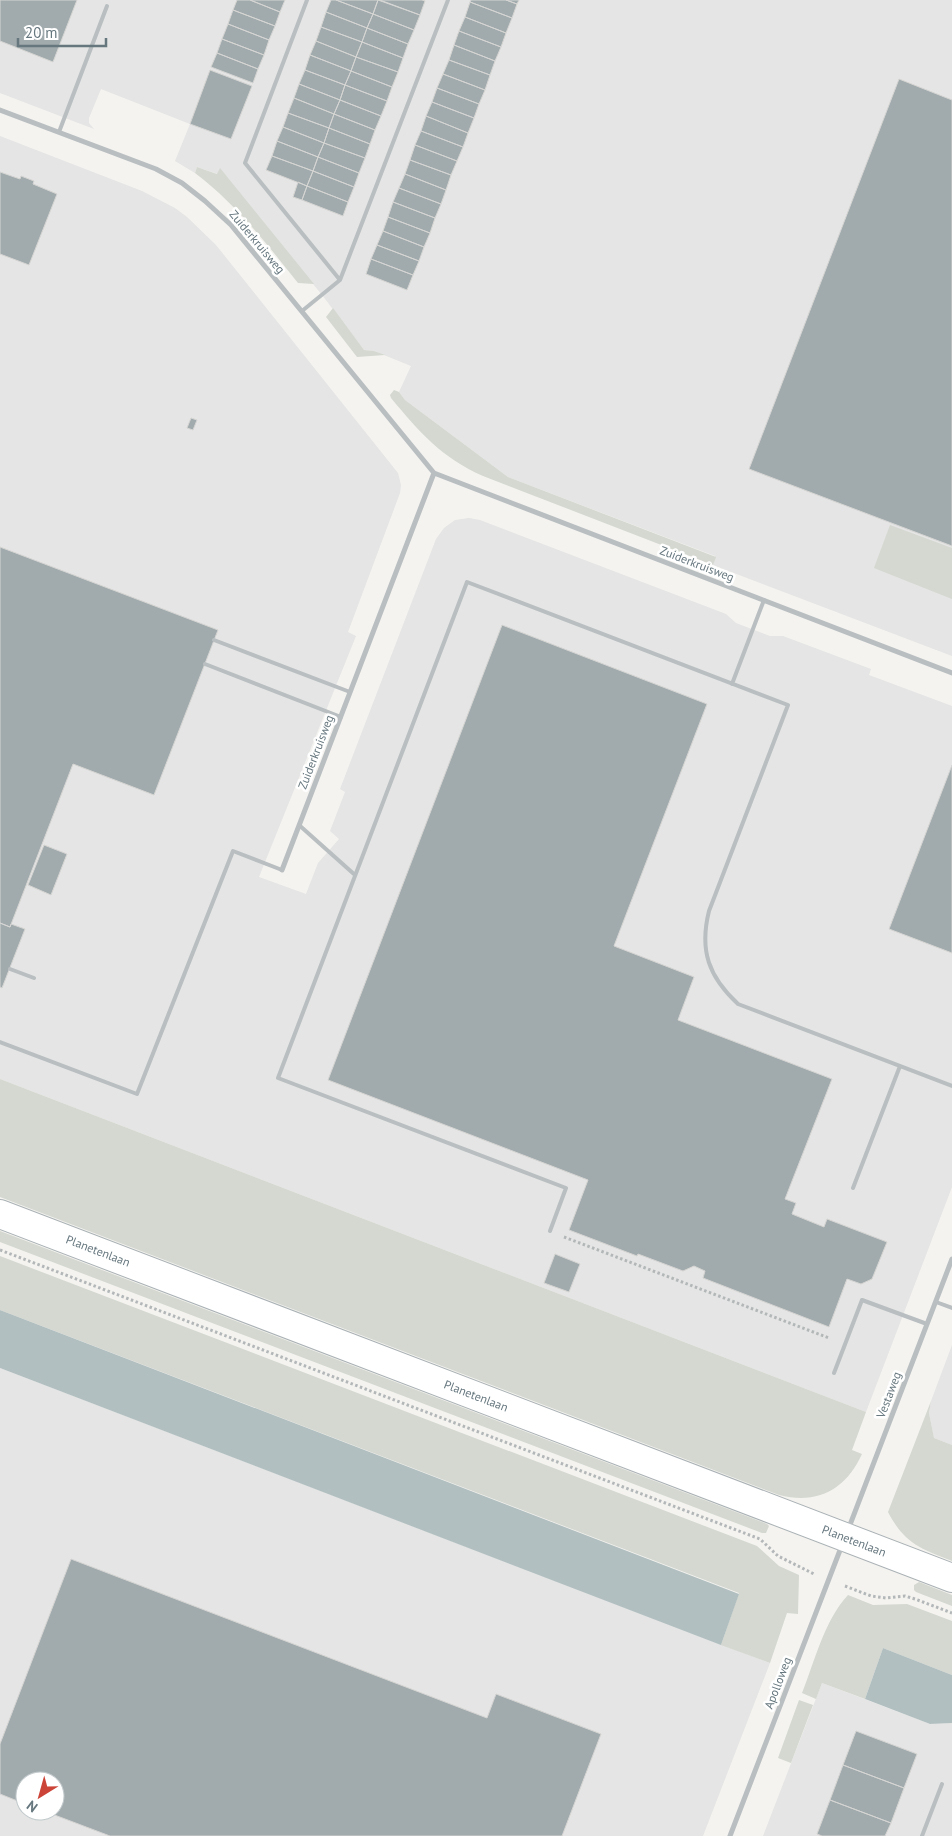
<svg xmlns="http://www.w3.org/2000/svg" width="952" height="1836" viewBox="0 0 952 1836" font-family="'PT Sans',sans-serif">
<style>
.built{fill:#e4e5e4;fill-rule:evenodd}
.green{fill:#d4d8d0}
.water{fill:#b2bfc1}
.building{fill:#a1aaad;stroke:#d5d5d3}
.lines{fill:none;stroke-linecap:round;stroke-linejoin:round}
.secondary-casing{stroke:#abb2b5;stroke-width:30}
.path{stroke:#b3b7b8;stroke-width:3;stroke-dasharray:2.5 2.5;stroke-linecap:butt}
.lane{stroke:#b9bec0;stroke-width:4}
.street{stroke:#b9bec0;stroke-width:5}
.secondary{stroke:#fff;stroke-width:28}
.labels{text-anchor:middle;stroke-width:5;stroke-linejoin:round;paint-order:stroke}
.street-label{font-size:12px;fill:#66777e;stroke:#fff}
</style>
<rect width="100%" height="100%" fill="#f4f3f0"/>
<path class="built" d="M0,0H952V656L713,565L715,556L508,477L405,400L399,392L411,366L374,351L364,350L322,295L220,169L218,174L197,167L195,173L175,161L190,124L101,89L89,118V123L94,129L0,93Z
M0,136L142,191L175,208L187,217L216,245L398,473L401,485L400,493L348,632L356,636L259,877L306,894L318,863L339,839L330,831L345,792L340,789L436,539L444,528L455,520L469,518L480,520L726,614L736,623L770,636H783L871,669L869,675L952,706V1187L866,1412L0,1079Z
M952,1345V1445L934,1438L929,1413L931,1401Z
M0,1368L770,1663L703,1836H0ZM25,1781H55V1811H25Z
M822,1683L930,1724L952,1723V1836H763Z"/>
<path class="green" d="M197,167L217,174L220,168L314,284L298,283C266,243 237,205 195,173Z
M333,308L364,350L374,351L385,355L357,357L326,317Z
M394,390L399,392L405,400L508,477L716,557L713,565L483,476C441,457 420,433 391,398L390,395Z
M890,525L952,548V599L874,568Z
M0,1079L866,1412L852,1450L862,1454C846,1489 818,1505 779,1495L0,1197Z
M0,1231L767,1524L769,1526L766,1533H762L0,1242Z
M0,1256L757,1546L779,1566L799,1575L798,1614L787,1613L770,1663L721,1645L739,1593L0,1310Z
M931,1401L929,1413L934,1438L952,1445V1561C921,1549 904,1543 888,1512Z
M919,1582L952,1595V1606L916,1592L914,1590V1585Z
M848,1595L873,1605L907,1604L952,1621V1675L883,1648L865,1699L822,1683L816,1699L802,1693C815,1661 824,1621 848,1595Z
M799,1700L813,1705L791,1763L778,1758Z"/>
<path class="water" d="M0,1310L739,1594L721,1645L0,1368Z
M883,1648L952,1675V1723L930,1724L865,1699Z"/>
<path class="building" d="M0,0H77L53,62L0,41Z
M237,0H250L280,12L275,26L233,10Z
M250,0H285L280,12Z
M331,0H336L373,14L367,28L326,12Z
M336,0H378L373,14Z
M378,0L420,15L414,30L373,14Z
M380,0H422L425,1L420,15Z
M471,0H506L517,4L512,18L470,2Z
M506,0H519L517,4Z
M470,2L512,18L506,33L465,17Z
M233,10L275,26L269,40L228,24Z
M326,12L367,28L362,42L321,27Z
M373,14L414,30L408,44L367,28Z
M465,17L506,33L501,47L459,31Z
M228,24L269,40L264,55L222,39Z
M321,27L362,42L356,57L316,41Z
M367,28L408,44L403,58L362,42Z
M459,31L501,47L495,61L454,45Z
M222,39L264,55L258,69L217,53Z
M316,41L356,57L351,71L310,55Z
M362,42L403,58L398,72L356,57Z
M454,45L495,61L490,75L449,60Z
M217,53L258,69L253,83L211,67Z
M310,55L351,71L345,85L305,70Z
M356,57L398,72L392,87L351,71Z
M449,60L490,75L485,90L443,74Z
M210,70L252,86L231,139L190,124Z
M305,70L345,85L340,100L299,84Z
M351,71L392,87L387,101L345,85Z
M443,74L485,90L479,104L437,88Z
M899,79L952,100V546L749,469Z
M299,84L340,100L334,114L294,98Z
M345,85L387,101L381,116L340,100Z
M437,88L479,104L474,118L432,102Z
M294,98L334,114L329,128L288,113Z
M340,100L381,116L375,130L334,114Z
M432,102L474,118L468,133L426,116Z
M288,113L329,128L324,143L283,127Z
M334,114L375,130L370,144L329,128Z
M426,116L468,133L463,147L421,131Z
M283,127L324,143L318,157L277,141Z
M329,128L370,144L365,158L324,143Z
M421,131L463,147L457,161L415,145Z
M277,141L318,157L313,171L272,156Z
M324,143L365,158L359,173L318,157Z
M415,145L457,161L451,175L410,160Z
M272,156L313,171L307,186L266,170Z
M318,157L359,173L354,187L313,171Z
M410,160L451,175L446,190L405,174Z
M313,171L354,187L348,202L307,186Z
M0,172L20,179L21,176L34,181L33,184L57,194L29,265L0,254Z
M405,174L446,190L441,204L399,188Z
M298,182L307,186L302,200L293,197Z
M307,186L348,202L343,216L302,200Z
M399,188L441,204L435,218L393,202Z
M393,202L435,218L430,233L388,217Z
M388,217L430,233L424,247L383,231Z
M383,231L424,247L419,261L377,245Z
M377,245L419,261L413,275L371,259Z
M371,259L413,275L407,290L366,274Z
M191,418L197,420L193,430L187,428Z
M0,547L218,630L154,795L73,764L10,927L0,923Z
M502,625L707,704L614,946L694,977L678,1020L832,1079L785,1199L796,1203L792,1214L824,1227L827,1219L887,1242L872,1279L861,1284L847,1279L829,1327L703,1278L705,1271L694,1266L683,1271L638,1254L637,1256L569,1230L588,1180L328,1080Z
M952,765V953L889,929Z
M44,845L67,854L51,895L28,885Z
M0,923L10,927L11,924L25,929L2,988L0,987Z
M555,1254L580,1264L569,1292L544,1283Z
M71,1559L487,1718L496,1694L601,1734L562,1836H110L44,1811H55V1781H25V1804L0,1794V1744Z
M856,1731L917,1754L904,1788L843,1765Z
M843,1765L904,1788L891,1823L830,1800Z
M830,1800L891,1823L885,1836H822L817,1834Z"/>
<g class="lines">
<g class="secondary-casing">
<path id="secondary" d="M0,1214L952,1578"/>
</g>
<path class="path" d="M564,1237L829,1338
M0,1250L760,1539L778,1556L814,1574
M845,1586L871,1596L886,1598L905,1596L915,1599L952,1613"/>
<path class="lane" d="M307,0L245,163L340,280
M59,132L107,6
M302,311L340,280L448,0
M214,640L350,692
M205,664L341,717
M732,684L764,600
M299,825L355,875
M10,969L34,978
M0,1042L137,1094L233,851L282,870
M853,1188L900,1066
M550,1231L566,1188L278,1078L467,582L788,705L709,911C699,951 709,977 738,1004L952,1086
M936,1302L952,1308
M834,1373L862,1300L927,1324
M922,1836L942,1784"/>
<path class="street" d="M0,110L156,169L182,183L205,201L231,225L434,473L952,673
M282,870L434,473
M848,1530L952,1259
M730,1836L842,1545"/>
<use href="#secondary" class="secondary"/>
</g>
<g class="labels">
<g class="street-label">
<text transform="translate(257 242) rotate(50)" y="4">Zuiderkruisweg</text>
<text transform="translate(697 564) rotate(21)" y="4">Zuiderkruisweg</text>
<text transform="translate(316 752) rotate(-69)" y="4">Zuiderkruisweg</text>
<text transform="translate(98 1251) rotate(21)" y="4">Planetenlaan</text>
<text transform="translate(889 1395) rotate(-69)" y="4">Vestaweg</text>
<text transform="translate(476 1396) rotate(21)" y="4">Planetenlaan</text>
<text transform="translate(854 1541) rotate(21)" y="4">Planetenlaan</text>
<text transform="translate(778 1683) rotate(-69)" y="4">Apolloweg</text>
</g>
</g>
<g transform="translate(40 1796) rotate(217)"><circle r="24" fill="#ffffff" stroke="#c2c9cb"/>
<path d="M0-4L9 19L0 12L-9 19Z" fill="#cc4438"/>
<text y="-8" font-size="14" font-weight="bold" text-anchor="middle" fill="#66777e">N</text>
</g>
<path d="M18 38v8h88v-8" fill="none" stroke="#66777e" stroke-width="2.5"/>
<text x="25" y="38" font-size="15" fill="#66777e" stroke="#ffffff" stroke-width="4" paint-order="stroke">20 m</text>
</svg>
